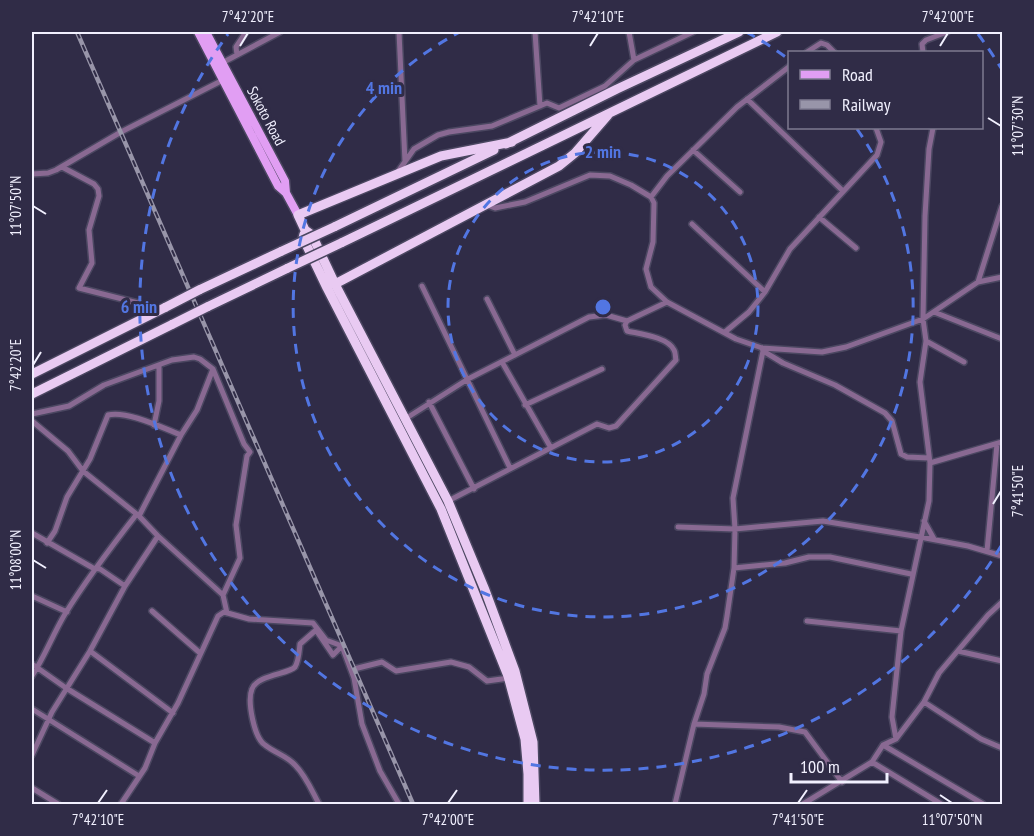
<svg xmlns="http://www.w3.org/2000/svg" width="1034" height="836" viewBox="0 0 1034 836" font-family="'PT Sans Narrow',sans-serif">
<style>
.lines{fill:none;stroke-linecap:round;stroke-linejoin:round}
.street-casing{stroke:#4b4761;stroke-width:8}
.primary-casing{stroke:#4b4761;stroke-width:11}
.highway-casing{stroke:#4b4761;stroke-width:12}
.street{stroke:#896992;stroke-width:5}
.primary{stroke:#e19ef3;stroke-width:8}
.highway{stroke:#e9caf2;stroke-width:9}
.rail-casing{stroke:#9895a9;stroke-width:4.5}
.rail{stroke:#302c47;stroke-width:2;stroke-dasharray:7;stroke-linecap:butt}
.highway-bridge-casing{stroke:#4b4761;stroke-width:12;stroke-linecap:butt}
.highway-bridge{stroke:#e9caf2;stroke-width:9}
.ticks{fill:none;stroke:#f1f0fe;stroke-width:2}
.ring{fill:none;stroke:#5276e2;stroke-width:3;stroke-dasharray:10 8}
.labels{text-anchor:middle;stroke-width:6;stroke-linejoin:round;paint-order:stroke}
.street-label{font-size:15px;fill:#f1f0fe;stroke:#302c47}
.centre{fill:#5276e2;stroke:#302c47;stroke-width:3}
.ring-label{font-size:18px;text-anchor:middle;font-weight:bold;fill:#5276e2;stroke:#302c47;stroke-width:6;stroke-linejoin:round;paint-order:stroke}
.neatline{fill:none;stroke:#f1f0fe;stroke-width:2}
.ticks-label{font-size:15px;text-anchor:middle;fill:#f1f0fe}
</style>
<rect width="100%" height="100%" fill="#302c47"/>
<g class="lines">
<g class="street-casing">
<path id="street" d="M399,32L405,162
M535,32L540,106
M629,32L634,60
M807,52L821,43L827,45L834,52
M923,52L922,44L926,40L947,32
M237,55L236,47L246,32
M222,63L280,32
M747,99L843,191
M693,150L740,192
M62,167L94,184L98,189L99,196L89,230L92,263L79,288L138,303L154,313
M397,173L414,149L438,135L449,132L492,126L547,103L559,108L605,86L634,60L693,32
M32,174L48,173L56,170L121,132L225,79
M651,197L667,176L737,107L790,66
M487,205L495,208L525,202L590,175L610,176L631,185L651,197L654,203L653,242L646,269L651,287L667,302L693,316L736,339L762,348L822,352L846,347L923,319L978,282L1002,277
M819,217L856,248
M692,224L765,292
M978,282L1002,206
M422,286L510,468
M487,299L515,355
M934,312L1002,339
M725,332L749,312L765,292L790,249L877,155L881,142L876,128
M926,341L964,362
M763,351L783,363L835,385L885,413L892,421L901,454L907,457L929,458
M502,362L551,448
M429,402L474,489
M525,405L602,369
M32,414L69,406L104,385L172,360L194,357L200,359L213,369L244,444L250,452L247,456L236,525L240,558L223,595
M405,419L468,379L589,317L606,315L627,321L667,302
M32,421L68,451L83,471L139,516L158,536L223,595L227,613
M154,425L159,401V365
M930,463L1002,442
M448,501L597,424L609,428L616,426L676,360C675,357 676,353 674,350C668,337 640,334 627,331L625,325L627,321
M139,516L181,435L197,410L213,369
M924,521L934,539
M678,527L735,529L823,521L920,537L968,546L1002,556
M32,533L93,568L100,569L125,586
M47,543L55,531L67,497L90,459L108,415C126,410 163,428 181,435
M987,551L997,444
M734,568L785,563L809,557H830L911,574
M32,596L67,612
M152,611L200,653
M807,621L901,631
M90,651L173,713
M958,651L1002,661
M32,664L66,688L155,743
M350,666L354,669L382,662L396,671L451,662L469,667L487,681L509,678
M32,676C45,656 53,634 65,614C86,580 111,547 136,515
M924,702L981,739L1002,748
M32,709L139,776
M694,724L779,727L805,732L842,782
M896,739L892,717L901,631L929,501L930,463L920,382L926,341L923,319L925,216L929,149L933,128
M883,745L983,804
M32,755L52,712L90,651L125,586L158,536
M872,762L941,804
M32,788L58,804
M121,804L145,768L155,743L178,703L218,616L224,612L249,619L313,623L326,640L342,646L354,678L362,724L380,771L399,804
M319,804C312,791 306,776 295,765C287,756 275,753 265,745C254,738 247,701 252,689C257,675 289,674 295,667C299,660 299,652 300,644L316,630L333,655L342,646
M675,804L694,724L704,694L707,674L725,628L727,616L734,568L735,529L733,498L763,351L762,348
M803,804L872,762L883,745L896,739L924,702L939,673L988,615L1002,602"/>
</g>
<g class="primary-casing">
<path id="primary" d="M198,32L278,186L286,193
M206,32L285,181L286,193L298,215"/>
</g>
<g class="highway-casing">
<path id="highway" d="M512,142L441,156L298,215L305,230L312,235L335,284L448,501L485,590L515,671L533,742L535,804
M506,144L617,89L739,32
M334,227L494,150
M304,234L303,238L327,288L441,509L508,676L525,739L528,774V804
M341,243L777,32
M335,284L559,166L575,153L608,115
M199,290L282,251
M207,307L288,268
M32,374L166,307
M32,394L173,324"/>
</g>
<use href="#street" class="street"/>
<use href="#primary" class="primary"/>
<use href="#highway" class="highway"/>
<g class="rail-casing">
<path id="rail" d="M77,32L413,804"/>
</g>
<use href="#rail" class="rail"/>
<g class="highway-bridge-casing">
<path id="highway-bridge" d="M282,251L334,227
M288,268L341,243
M166,307L199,290
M173,324L207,307"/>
</g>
<use href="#highway-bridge" class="highway-bridge"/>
</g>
<path class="ticks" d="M240,46L248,33M590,46L598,33M940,46L948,33M988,118L1001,126M33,206L46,214M33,365L41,352M993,504L1001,491M33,560L46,568M940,795L952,803M98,803L107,790M448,803L457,790M798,803L807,790"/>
<g class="ring">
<circle cx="603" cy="307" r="155"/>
<path d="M746 32A310 310 0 0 1 787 58M857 129A310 310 0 1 1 460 32"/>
<path d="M1001 546A464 464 0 1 1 228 34M978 34A464 464 0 0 1 1001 68"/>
</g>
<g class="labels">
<g class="street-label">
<text transform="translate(266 116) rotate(62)" y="5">Sokoto Road</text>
</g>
</g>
<circle cx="603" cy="307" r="9" class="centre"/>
<g class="ring-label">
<text x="384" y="94">4 min</text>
<text x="603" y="158">2 min</text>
<text x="139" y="313">6 min</text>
</g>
<rect width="1034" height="836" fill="none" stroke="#302c47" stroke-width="66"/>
<rect x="788" y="51" width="195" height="78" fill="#302c47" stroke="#7d7a90" stroke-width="1.5"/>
<rect x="800" y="70" width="30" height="9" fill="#e19ef3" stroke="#7d7a90" stroke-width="1.5"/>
<text x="842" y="81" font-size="18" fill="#f1f0fe">Road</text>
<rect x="800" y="100" width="30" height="9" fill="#9895a9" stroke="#7d7a90" stroke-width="1.5"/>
<text x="842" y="111" font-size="18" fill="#f1f0fe">Railway</text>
<path d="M791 773v9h96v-9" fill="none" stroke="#f1f0fe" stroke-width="3"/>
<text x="800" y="773" font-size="18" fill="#f1f0fe" stroke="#302c47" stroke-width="4.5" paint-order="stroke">100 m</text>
<rect x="33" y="33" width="968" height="770" class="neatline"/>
<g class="ticks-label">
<text x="248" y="22">7°42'20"E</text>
<text x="598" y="22">7°42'10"E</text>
<text x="948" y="22">7°42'00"E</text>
<text transform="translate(1018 126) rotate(-90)" y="5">11°07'30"N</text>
<text transform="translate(16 206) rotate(-90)" y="5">11°07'50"N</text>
<text transform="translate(16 365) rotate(-90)" y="5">7°42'20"E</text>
<text transform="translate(1018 491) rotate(-90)" y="5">7°41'50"E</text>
<text transform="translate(16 560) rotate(-90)" y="5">11°08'00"N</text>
<text x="98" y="825">7°42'10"E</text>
<text x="448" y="825">7°42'00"E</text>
<text x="798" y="825">7°41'50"E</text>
<text x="952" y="825">11°07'50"N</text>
</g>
</svg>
